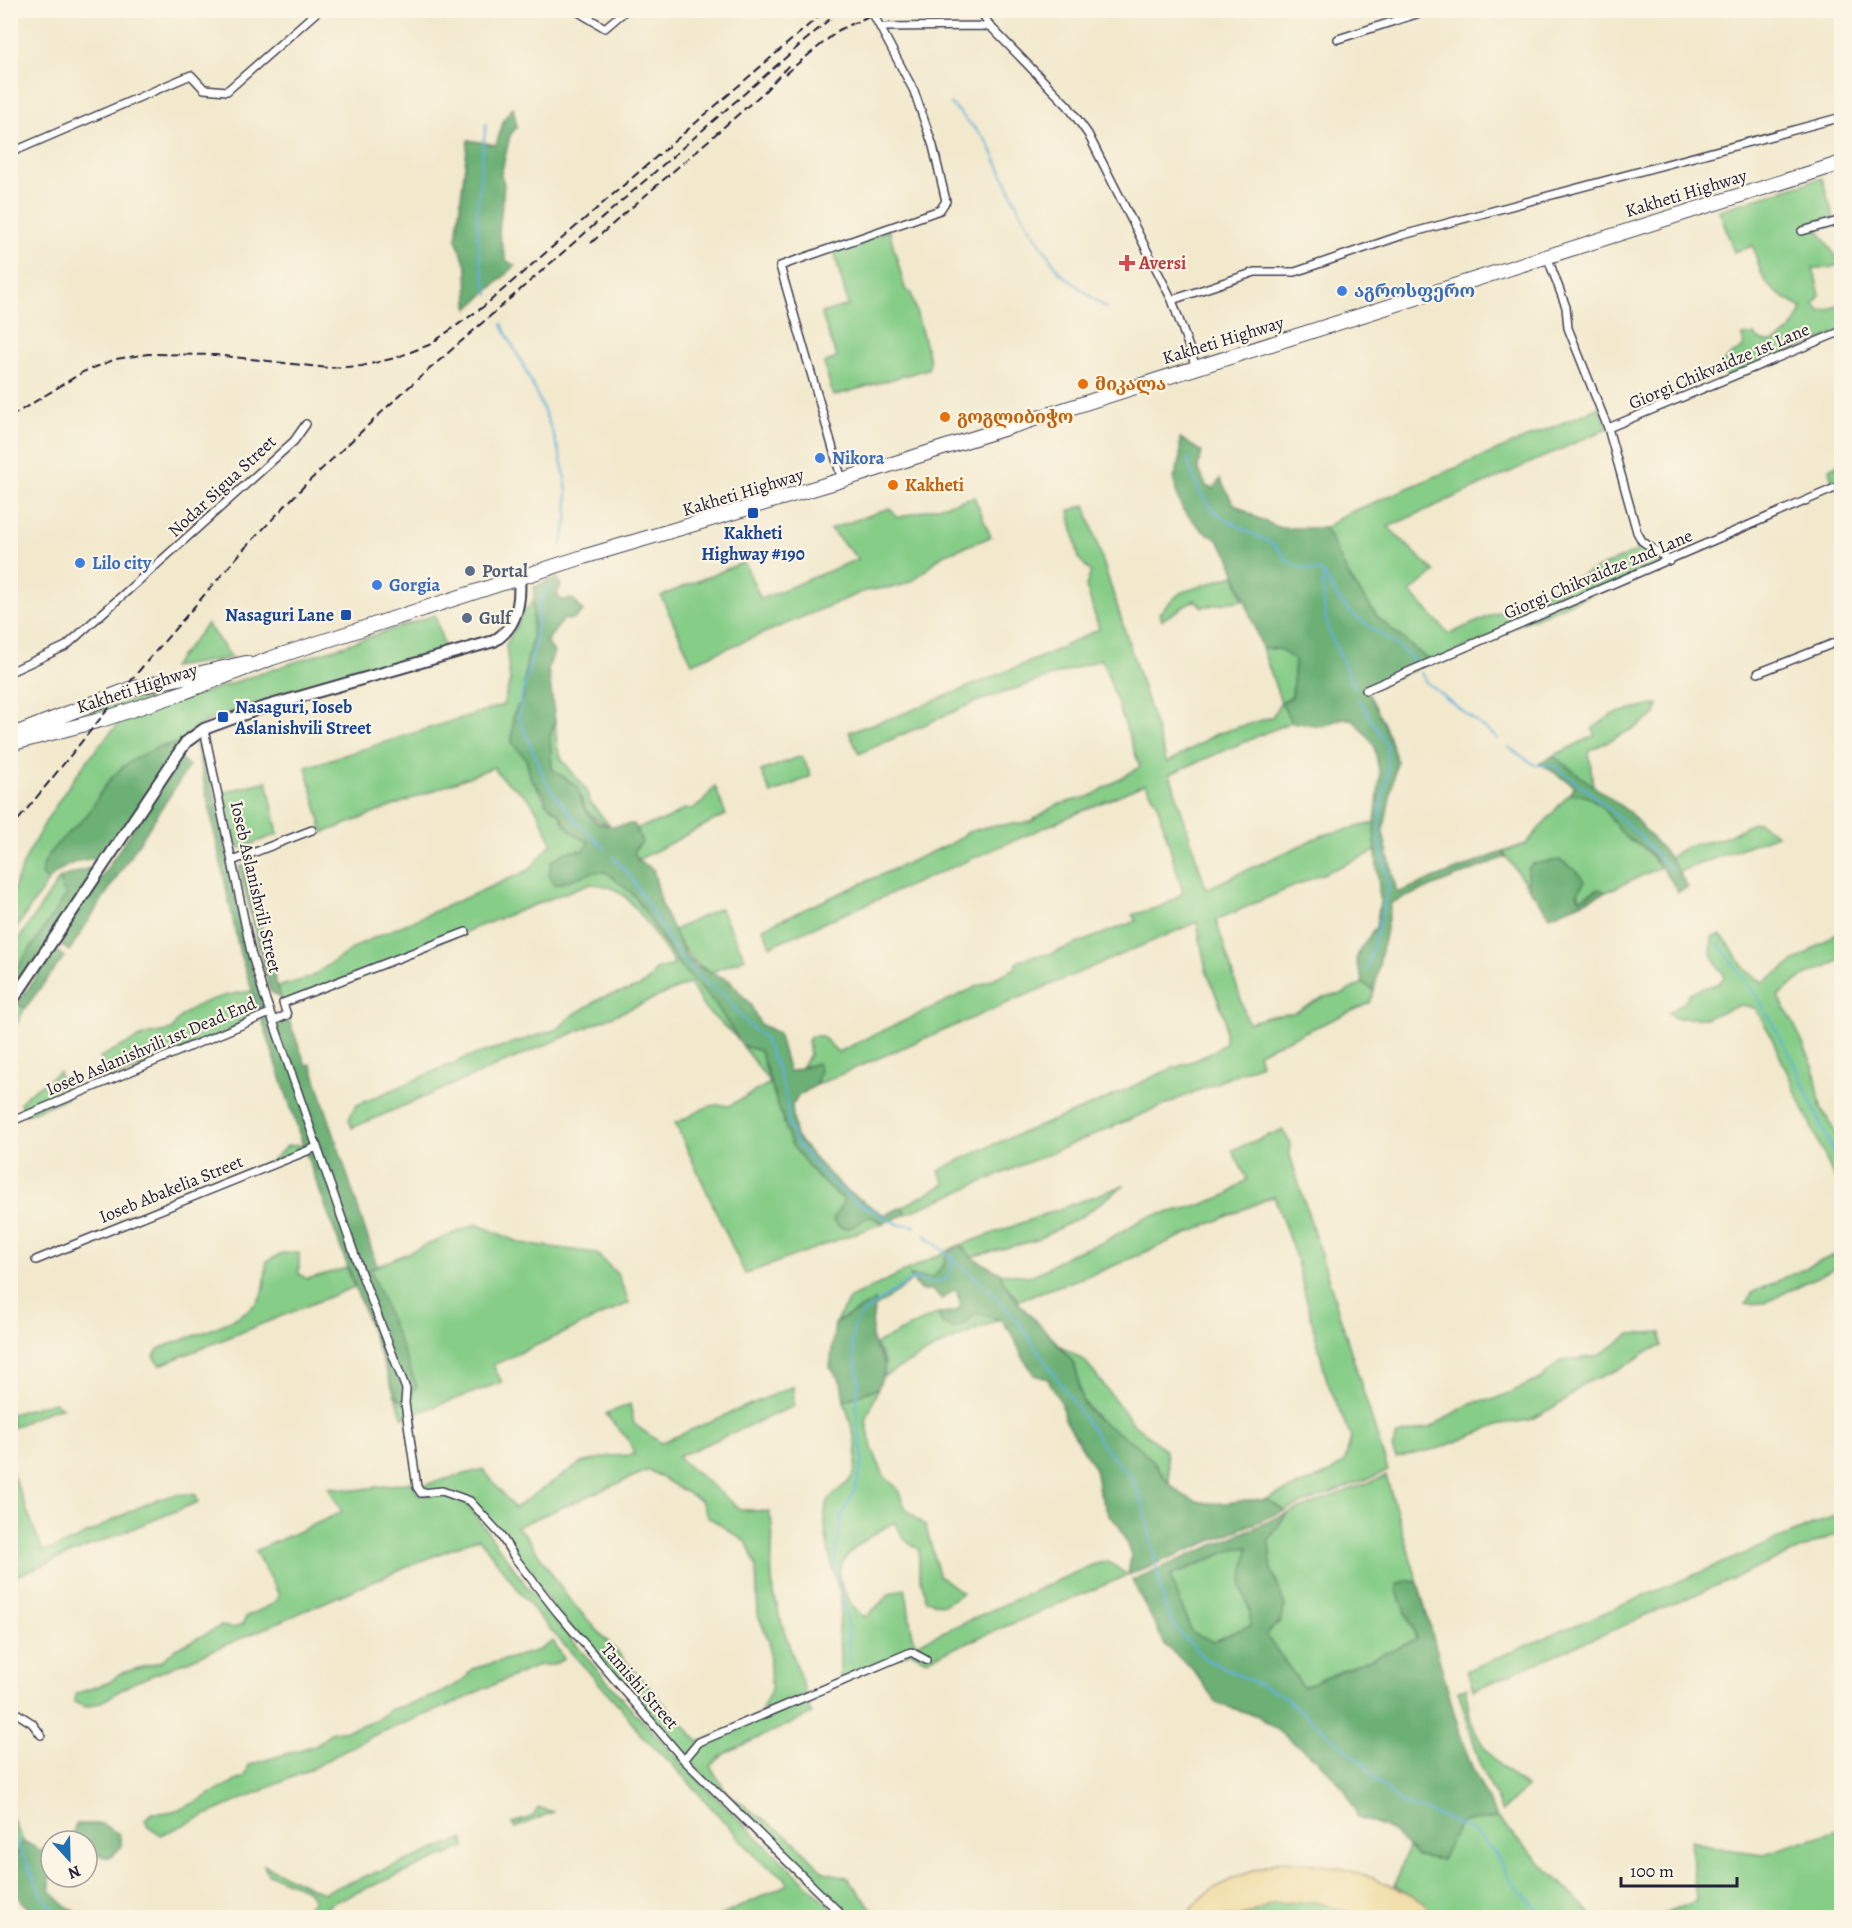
<svg xmlns="http://www.w3.org/2000/svg" width="1852" height="1928" viewBox="0 0 1852 1928" font-family="Alegreya,'Noto Serif Georgian',serif">
<style>
.green{fill:#86cd88;stroke:#547862;stroke-width:1.5}
.forest{fill:#6cb074;stroke:#476958;stroke-width:1.5;fill-rule:evenodd}
.sand{fill:#eeda9e;stroke:#887e6c;stroke-width:1.5}
.lines{fill:none;stroke-linecap:round;stroke-linejoin:round}
.stream{stroke:#61b0db;stroke-width:2}
.street-casing{stroke:#414051;stroke-width:10}
.secondary-casing{stroke:#414051;stroke-width:14}
.highway-casing{stroke:#414051;stroke-width:16}
.street{stroke:#fff;stroke-width:7}
.secondary{stroke:#fff;stroke-width:10}
.highway{stroke:#fff;stroke-width:14}
.rail{stroke:#22223b;stroke-width:2;stroke-dasharray:9 4.5;stroke-linecap:butt}
.health-dot{fill:#e0444e;stroke:#fcf5e5;stroke-width:2}
.shop-dot{fill:#3f7fe0;stroke:#fcf5e5;stroke-width:2}
.food-dot{fill:#e8710a;stroke:#fcf5e5;stroke-width:2}
.transit-dot{fill:#1a4fb4;stroke:#fcf5e5;stroke-width:2}
.service-dot{fill:#5c6f8a;stroke:#fcf5e5;stroke-width:2}
.labels{text-anchor:middle;stroke-width:4.5;stroke-linejoin:round;paint-order:stroke}
.street-label{font-size:18px;fill:#22223b;stroke:#fcf5e5}
.health-label{font-size:18px;font-weight:bold;fill:#be3a42;stroke:#fcf5e5;text-anchor:start}
.shop-label{font-size:18px;font-weight:bold;fill:#366cbe;stroke:#fcf5e5;text-anchor:start}
.food-label{font-size:18px;font-weight:bold;fill:#c56008;stroke:#fcf5e5;text-anchor:start}
.transit-label{font-size:18px;font-weight:bold;fill:#164399;stroke:#fcf5e5}
.service-label{font-size:18px;font-weight:bold;fill:#4e5e75;stroke:#fcf5e5;text-anchor:start}
</style>
<rect width="100%" height="100%" fill="#fcf5e5"/>
<filter id="ink" filterUnits="userSpaceOnUse"><feTurbulence type="fractalNoise" baseFrequency=".0167" numOctaves="2"/><feDisplacementMap in="SourceGraphic" scale="12" xChannelSelector="R" yChannelSelector="G"/><feConvolveMatrix kernelMatrix="1 2 1 2 8 2 1 2 1" color-interpolation-filters="sRGB"/></filter>
<filter id="wash" filterUnits="userSpaceOnUse"><feTurbulence type="fractalNoise" baseFrequency=".008" numOctaves="4" result="noise"/><feDisplacementMap in="SourceGraphic" scale="24" xChannelSelector="R" yChannelSelector="G"/><feGaussianBlur stdDeviation="1.35" result="paint"/><feColorMatrix in="noise" values="0 0 0 0 0 0 0 0 0 0 0 0 0 0 0 0 0 1.4 0 .05"/><feComposite in="paint" operator="in"/></filter>
<g filter="url(#wash)">
<rect width="100%" height="100%" fill="#f2e9cd"/>
<path class="green" d="M1822,178L1835,222L1817,227L1840,264L1829,268H1813L1820,295L1814,304L1820,311L1829,310L1841,303V331L1727,379L1721,363L1744,346L1742,336L1754,335C1774,355 1797,327 1802,308C1766,289 1763,284 1753,246L1734,252L1719,210Z
M889,230L905,289L911,293L930,362L928,369L833,396L824,363L837,358L821,313L848,305L834,251Z
M1600,407L1608,428L1388,527L1435,572L1410,592L1449,634L1635,552L1642,541L1670,561L1431,662L1378,618L1350,578L1325,528L1344,515Z
M1841,463V485L1834,488L1829,469Z
M974,497L991,537L943,555L914,580L900,586L865,591L692,663L661,596L744,562L761,599L858,559L830,529L890,508L897,518Z
M1085,505L1167,763L1216,734L1272,717L1281,702L1262,648L1279,649L1295,660L1292,697L1281,702L1291,722L1170,774L1206,889L1323,835L1375,823L1376,851L1216,920L1248,1023L1271,1016L1294,1013L1324,997L1342,994L1363,983L1374,991L1370,1003L1258,1053L1261,1064L906,1214L902,1207L945,1184L939,1171C982,1147 1029,1130 1075,1112C1104,1101 1131,1087 1159,1074C1182,1064 1206,1059 1225,1043V1018L1206,970L1197,922L816,1085L820,1069L817,1064L801,1067L810,1055L808,1041L811,1036H822L838,1052L1014,969L1017,962L1033,956L1050,954L1136,921L1132,915C1152,909 1167,907 1183,892L1156,800L1145,784L770,946L763,928L954,842L968,832L986,827L1030,822L1056,805L1091,796L1140,767L1102,659L973,703L859,754L849,732L900,715L1046,655L1099,629L1086,586L1091,572L1079,559L1069,511Z
M1235,575L1243,600L1202,607L1195,600L1162,620L1159,613L1180,593Z
M533,602L532,640L526,665L523,698L513,715L516,746L526,759L531,779L552,809L559,812L564,825L589,842L584,850L566,852L555,885C570,881 593,866 608,873C638,887 659,941 680,966C691,979 705,990 715,1003C723,1014 730,1027 737,1038L704,1008L690,983L352,1128L349,1119L355,1106L465,1058L558,1029L571,1016L603,997L639,987L651,978L656,969L675,965C662,946 635,900 616,890C607,885 598,884 588,884L283,1003L277,987L309,978L360,944L529,870L552,843C544,827 539,809 526,796C515,786 500,781 494,767L323,833L306,767L503,705L510,681L506,645L524,611Z
M435,615L445,649L237,710L203,723L181,743L158,746L100,793L95,806L41,873L48,881L11,936C11,924 8,910 11,899C26,841 81,763 122,720Z
M207,624L232,658L172,667Z
M168,692L144,702L70,721L109,705Z
M1658,704L1656,714L1638,726L1589,751L1593,786L1553,756L1595,735L1592,729L1613,714Z
M555,720L557,746L562,760L585,788L590,802L610,826C590,817 582,809 578,787L552,769L550,737Z
M802,756L811,776L771,794L761,771Z
M267,781L278,834L238,849L224,792Z
M715,786L726,815C694,829 668,846 637,860L634,850L642,842L637,828L668,819L684,809H692L702,803Z
M1569,794H1584L1599,804L1630,841L1641,845L1661,867L1606,892L1598,889L1580,899L1574,869C1554,856 1549,862 1528,869V887L1503,852L1526,844Z
M1759,822L1777,835L1678,872L1670,858C1695,837 1697,847 1723,838C1736,834 1745,823 1759,822Z
M60,878L62,889L68,894L11,979V951Z
M720,908L745,958L712,972C686,961 688,951 672,931Z
M1841,930V960L1802,977L1778,996L1794,1024L1814,1068L1821,1107L1841,1143V1193L1769,1032L1755,1008L1741,1005L1706,1018H1675L1668,1013L1686,1001L1689,993L1719,983L1725,977L1711,955L1712,937L1720,935C1739,950 1735,969 1764,982Z
M10,990L13,1001L25,1008L11,1034Z
M252,991L261,1017L106,1082L100,1057L145,1035L172,1030C182,1004 225,994 252,991Z
M742,1045L760,1051L782,1118L815,1175L844,1200L833,1220C844,1236 857,1225 869,1216L884,1223L745,1274L675,1123C698,1116 702,1101 729,1106L770,1083Z
M59,1072L67,1098L26,1115L20,1103L29,1093Z
M1282,1130L1291,1143L1289,1152L1388,1471L1284,1511L1266,1499L1330,1473L1345,1461L1351,1437L1327,1381L1296,1258L1274,1196L1104,1270L1018,1300L1004,1283L1000,1273L1030,1276L1046,1269L1070,1254L1104,1242L1146,1217L1198,1206L1227,1195L1247,1179L1232,1150Z
M303,1145L305,1151L264,1168L287,1146Z
M1125,1185L1084,1215L1037,1240L944,1264L933,1278L911,1276L913,1280L874,1308V1302L835,1323L850,1298L953,1248Z
M476,1224L521,1243L596,1253L618,1275L629,1303L493,1365L502,1382L403,1418L395,1395L405,1403L370,1269Z
M1841,1252V1265L1764,1303L1745,1304L1753,1292Z
M283,1253H299V1274L307,1279L347,1268L354,1287L160,1365L154,1357L158,1349C183,1338 251,1321 262,1294C266,1286 265,1271 267,1261Z
M938,1313L942,1324L962,1326L976,1313L1001,1319L937,1347L884,1376L885,1362L875,1344Z
M1661,1332L1662,1346L1648,1351L1624,1367L1583,1384L1563,1402L1530,1420L1501,1424L1440,1448L1396,1458L1392,1448L1397,1435L1429,1428L1473,1402L1492,1400L1541,1379L1560,1361L1598,1356L1630,1334Z
M1054,1342L1085,1361L1132,1422L1166,1451L1170,1487L1157,1466L1139,1447L1100,1421L1082,1400L1077,1373Z
M793,1386L794,1406L677,1457L740,1509L769,1512C777,1535 768,1562 773,1587C779,1623 795,1659 806,1695L760,1714L771,1690L769,1641L758,1615L756,1567L747,1543L707,1516L701,1501L649,1470L516,1527L525,1534L568,1598L699,1742L805,1700L812,1714L727,1752L710,1766L728,1794L794,1841L824,1872L847,1877L878,1917H851L686,1758L557,1612L500,1534L460,1495L421,1493L417,1487L483,1469L514,1508L581,1463L610,1456L634,1455C631,1437 616,1429 606,1414L630,1404L634,1424L661,1443Z
M878,1388L866,1421L872,1448L884,1476L897,1488L906,1509L926,1527L939,1575L962,1593L944,1605L926,1600L919,1572V1549L904,1539L895,1522C878,1531 838,1553 839,1575C839,1579 842,1584 843,1588C848,1601 854,1611 866,1617L890,1594L905,1588C910,1607 908,1626 916,1644L1092,1565L1107,1561L1128,1575L926,1660L911,1652L839,1681C842,1663 839,1649 839,1631C839,1619 843,1605 840,1594C833,1568 825,1545 825,1517C825,1494 837,1494 849,1481C866,1462 850,1422 844,1401Z
M54,1402L62,1408C47,1409 27,1422 11,1428V1414Z
M11,1470L43,1551C86,1543 156,1485 196,1495L198,1502L11,1578Z
M1386,1476L1418,1583L1410,1580L1397,1584C1396,1600 1413,1621 1416,1640L1303,1687L1266,1635L1280,1621L1278,1585L1271,1568L1269,1540L1286,1514Z
M413,1482L418,1495H442L467,1503L530,1591L623,1700L705,1787L841,1917H718L788,1884L784,1877L759,1860L672,1764L642,1736L616,1702L540,1618L479,1538C365,1582 253,1636 138,1681C119,1688 106,1704 85,1707L74,1702L77,1693L110,1682L119,1674L162,1661L174,1650L221,1626L233,1628L242,1624L247,1616L273,1604L279,1595L255,1551L342,1512L328,1487L355,1490Z
M1841,1513V1532L1474,1690L1466,1671Z
M1249,1547L1241,1588L1249,1607L1251,1625L1213,1641L1192,1633L1170,1576L1234,1549Z
M553,1641L564,1659L553,1665H540L481,1690L460,1701L372,1736L311,1769L161,1835L148,1826L145,1820L152,1813C188,1815 213,1788 245,1777L249,1765L319,1744L330,1733L352,1729L379,1718L389,1710L437,1695L464,1680L472,1669L539,1650Z
M1467,1688C1466,1733 1491,1763 1527,1787L1502,1812L1481,1766L1458,1690Z
M539,1808L553,1812L515,1828L513,1823L532,1817Z
M10,1813L23,1841L13,1864L10,1858Z
M1497,1818L1594,1917H1426V1904L1395,1886L1408,1848L1417,1856L1442,1860L1460,1823Z
M1841,1829V1917H1657L1696,1901L1691,1841L1725,1849L1764,1854Z
M463,1839L465,1847L334,1902L314,1917H285L301,1913L314,1900L308,1890L268,1874L264,1865L322,1893Z
M1315,1902L1364,1917L1240,1918L1274,1903Z"/>
<path class="forest" d="M513,107L517,127L510,135L501,175L504,184L499,233L506,260L515,266L468,309L467,268L456,239L468,140L496,145L504,119Z
M1180,438L1202,452L1198,467L1206,486L1213,489L1220,479L1233,503L1255,517L1280,528H1325L1350,578L1378,618L1431,662L1367,690L1384,724L1397,761L1383,833L1397,893L1503,852L1506,857L1391,903L1374,991L1363,983L1356,960L1360,949L1376,927L1380,901L1374,831L1380,776L1374,745L1354,720L1343,718L1322,726L1291,722L1281,702L1292,697L1295,660L1279,649L1262,648L1229,556L1218,540L1203,531L1183,510L1177,496L1174,479L1180,460Z
M557,577L561,584L557,595L562,600L573,599L583,611L574,619L563,620L546,642L554,652L548,668L555,720L550,737L552,769L578,787C581,804 589,824 610,826C617,827 627,824 634,824L642,842L634,850L637,860L653,869L663,909L687,958L696,966L729,980L750,1004L760,1024L778,1033L789,1072L817,1063L820,1069L816,1085L798,1096L792,1105L795,1135L814,1158L844,1189L884,1215L902,1207L906,1214L884,1223L869,1216C857,1225 844,1236 833,1220L844,1200L815,1175L791,1144L760,1051L742,1045L716,1005L680,966L633,894L606,872H594L555,885L549,876L551,862L566,852L584,850L589,842C571,834 570,831 560,815C557,810 549,807 545,802V795L531,779L526,759L512,743L513,715L523,698L526,665L532,640L534,587Z
M203,738L247,954L266,1011L260,1014L240,954L195,739Z
M181,743L104,860C83,856 62,865 48,881L41,873C47,847 69,834 86,816C93,808 95,801 101,792C119,763 148,748 181,743Z
M1553,756L1629,812L1670,858L1688,887L1678,892C1671,879 1652,853 1641,845C1637,842 1632,842 1628,839C1605,819 1605,794 1569,794L1575,786L1540,763Z
M180,758L189,766L69,951L58,942Z
M1560,860L1574,869L1585,881L1577,894L1580,899L1598,889L1606,892L1550,916L1528,887V869L1532,864Z
M245,865L277,987L281,998L270,991L239,867Z
M89,868L96,871L12,997L10,979L67,894L62,889L60,878Z
M54,949L64,957L25,1008L18,1004Z
M270,1013L274,1021L287,1015L306,1065L311,1064L377,1266L370,1269L417,1386L405,1403L395,1395L305,1151L261,1017Z
M960,1245L973,1258L1000,1273C1014,1309 1055,1333 1074,1365C1080,1375 1077,1390 1082,1400C1093,1422 1120,1432 1138,1446C1162,1465 1164,1491 1197,1501C1222,1508 1243,1497 1265,1500C1271,1500 1279,1507 1284,1511L1128,1575L1131,1555L1119,1525L1109,1516L1099,1491L1095,1469L1064,1418L1062,1405L1048,1379L1034,1375L1021,1354L1013,1335L1001,1320L976,1313L962,1326L953,1329L942,1324L938,1313L955,1312L961,1306L956,1289L941,1299L932,1290H920L910,1276L933,1278L944,1264L946,1255Z
M875,1301C874,1312 871,1324 872,1335C873,1360 894,1352 878,1388L844,1401L841,1382L830,1367L835,1323Z
M1286,1514L1269,1540L1271,1568L1285,1605L1280,1621L1266,1635L1303,1687L1416,1640C1414,1620 1396,1603 1397,1584L1410,1580L1418,1583L1460,1734L1473,1770L1497,1818L1460,1823L1442,1860L1417,1856L1392,1831L1358,1817L1344,1788L1318,1761L1258,1716L1218,1704L1192,1669L1166,1646L1132,1580ZM1248,1547L1241,1588L1249,1607L1251,1625L1214,1641L1192,1633L1170,1576L1234,1549Z
M76,1824H102L119,1834L122,1846L110,1858L87,1853V1841H65L71,1837Z
M23,1841L40,1850H51L50,1890L64,1905L84,1917H35C29,1907 20,1901 13,1892C2,1878 17,1854 23,1841Z"/>
<path class="sand" d="M1280,1861C1342,1865 1372,1873 1426,1904V1917H1364L1315,1902L1274,1903L1240,1917H1186C1203,1885 1247,1873 1280,1861Z"/>
<g class="lines">
<path class="stream" d="M951,104L987,141L1023,217L1060,273L1106,308
M486,124C479,182 470,239 489,295
M502,324C508,340 518,354 525,369C549,419 582,491 561,545
M1188,459C1202,517 1225,518 1272,544C1279,548 1282,556 1288,561C1298,568 1312,570 1323,572C1330,586 1338,601 1349,611C1371,630 1396,641 1416,663
M1323,575L1324,609L1329,633L1355,688
M550,585L540,602L534,648L520,703L519,718L548,786L579,824L606,849
M1421,673L1426,682L1498,739
M1359,699L1387,745L1388,773L1381,807L1379,839L1389,886L1367,969
M1508,747L1535,765L1554,766L1587,790L1638,834L1670,869
M613,857L631,877L677,953L706,983L723,994L747,1024L763,1037L778,1070L786,1097L789,1125L796,1142L819,1170L853,1200L900,1225H911L915,1227
M1718,943L1758,998L1790,1055L1842,1171
M925,1235L995,1295L1019,1323L1106,1450L1132,1478L1145,1511L1165,1607L1176,1629L1205,1659L1283,1696L1364,1764L1377,1781L1401,1803L1443,1817L1477,1834L1496,1855L1513,1884L1535,1906L1539,1918
M850,1664L847,1615L835,1564L841,1517L854,1492L863,1461L856,1411L859,1381L852,1343L854,1326L863,1313L905,1283L916,1279L929,1283L945,1280L952,1270L951,1256
M10,1829L44,1899L64,1918"/>
</g>
</g>
<g filter="url(#ink)">
<g class="lines">
<g class="street-casing">
<path id="street" d="M575,10L605,28L626,10
M980,10L990,26L1068,106L1088,134L1172,300L1196,367
M881,27L990,26
M1338,39L1429,10
M10,153L191,75L204,89L227,91L319,10
M1802,231L1842,220
M1547,256L1566,307L1568,328L1608,428L1637,532L1642,541L1670,561
M1172,300L1255,272H1295L1403,235L1842,117
M1608,428L1842,331
M842,480L780,266L940,210L946,201L933,146L914,91L871,10
M10,672L66,646L262,470L294,441L306,424
M1758,673L1842,640
M1366,690L1842,485
M204,729L251,952L264,995L361,1273L406,1389L405,1403L417,1487L421,1493L442,1491L470,1501L500,1534L515,1558L557,1612L684,1760L845,1918
M232,861L312,830
M273,1021L287,1015L283,1003L466,932
M10,1122L270,1013
M36,1260L317,1147
M10,1709L32,1723L41,1735
M684,1760L699,1742L911,1652L926,1660"/>
</g>
<g class="secondary-casing">
<path id="secondary" d="M10,1004L186,742L204,729L261,708L494,641C517,627 521,603 519,578"/>
</g>
<g class="highway-casing">
<path id="highway" d="M10,736L130,689L246,663
M10,744L104,719L179,694L272,658L583,557L842,480L1842,163"/>
</g>
<use href="#street" class="street"/>
<use href="#secondary" class="secondary"/>
<use href="#highway" class="highway"/>
<path class="rail" d="M785,74L839,30L882,10
M591,243L765,91L789,65
M10,417L83,372L116,359L148,354L216,355L328,368L362,366L395,358L429,345L483,307L826,10
M10,830L143,666L244,549L306,484L401,394L840,10"/>
</g>
</g>
<path class="health-dot" d="M1124 254h6v6h6v6h-6v6h-6v-6h-6v-6h6z"/>
<g class="shop-dot">
<circle cx="1342" cy="291" r="6"/>
<circle cx="820" cy="458" r="6"/>
<circle cx="80" cy="563" r="6"/>
<circle cx="377" cy="585" r="6"/>
</g>
<g class="food-dot">
<circle cx="1083" cy="384" r="6"/>
<circle cx="945" cy="417" r="6"/>
<circle cx="893" cy="485" r="6"/>
</g>
<g class="transit-dot">
<rect x="747" y="507" width="12" height="12" rx="3"/>
<rect x="340" y="609" width="12" height="12" rx="3"/>
<rect x="217" y="711" width="12" height="12" rx="3"/>
</g>
<g class="service-dot">
<circle cx="470" cy="571" r="6"/>
<circle cx="467" cy="618" r="6"/>
</g>
<g class="labels">
<g class="street-label">
<text transform="translate(1686 193) rotate(-17)" y="6">Kakheti Highway</text>
<text transform="translate(1223 340) rotate(-17)" y="6">Kakheti Highway</text>
<text transform="translate(1719 366) rotate(-23)" y="6">Giorgi Chikvaidze 1st Lane</text>
<text transform="translate(222 486) rotate(-43)" y="6">Nodar Sigua Street</text>
<text transform="translate(743 492) rotate(-17)" y="6">Kakheti Highway</text>
<text transform="translate(1598 574) rotate(-23)" y="6">Giorgi Chikvaidze 2nd Lane</text>
<text transform="translate(137 688) rotate(-18)" y="6">Kakheti Highway</text>
<text transform="translate(256 887) rotate(77)" y="6">Ioseb Aslanishvili Street</text>
<text transform="translate(151 1046) rotate(-23)" y="6">Ioseb Aslanishvili 1st Dead End</text>
<text transform="translate(171 1189) rotate(-22)" y="6">Ioseb Abakelia Street</text>
<text transform="translate(640 1686) rotate(49)" y="6">Tamishi Street</text>
</g>
<g class="health-label">
<text x="1139" y="269">Aversi</text>
</g>
<g class="shop-label">
<text x="1354" y="297">აგროსფერო</text>
<text x="832" y="464">Nikora</text>
<text x="92" y="569">Lilo city</text>
<text x="389" y="591">Gorgia</text>
</g>
<g class="food-label">
<text x="1095" y="390">მიკალა</text>
<text x="957" y="423">გოგლიბიჭო</text>
<text x="905" y="491">Kakheti</text>
</g>
<g class="transit-label">
<text x="753" y="539">Kakheti<tspan x="753" dy="21">Highway #190</tspan></text>
<text x="334" y="621" text-anchor="end">Nasaguri Lane</text>
<text x="235" y="713" text-anchor="start">Nasaguri, Ioseb<tspan x="235" dy="21">Aslanishvili Street</tspan></text>
</g>
<g class="service-label">
<text x="482" y="577">Portal</text>
<text x="479" y="624">Gulf</text>
</g>
</g>
<rect width="1852" height="1928" fill="none" stroke="#fcf5e5" stroke-width="36"/>
<g transform="translate(69 1859) rotate(158)"><circle r="28" fill="#fcf5e5" stroke="#a5a1a1" stroke-width="1.5"/>
<path d="M0-4.5L10 22L0 15L-10 22Z" fill="#1f6fb2"/>
<text y="-9" font-size="16" font-weight="bold" text-anchor="middle" fill="#22223b">N</text>
</g>
<path d="M1621 1877v9h116v-9" fill="none" stroke="#22223b" stroke-width="3"/>
<text x="1630" y="1877" font-size="18" fill="#22223b" stroke="#fcf5e5" stroke-width="4.5" paint-order="stroke">100 m</text>
</svg>
